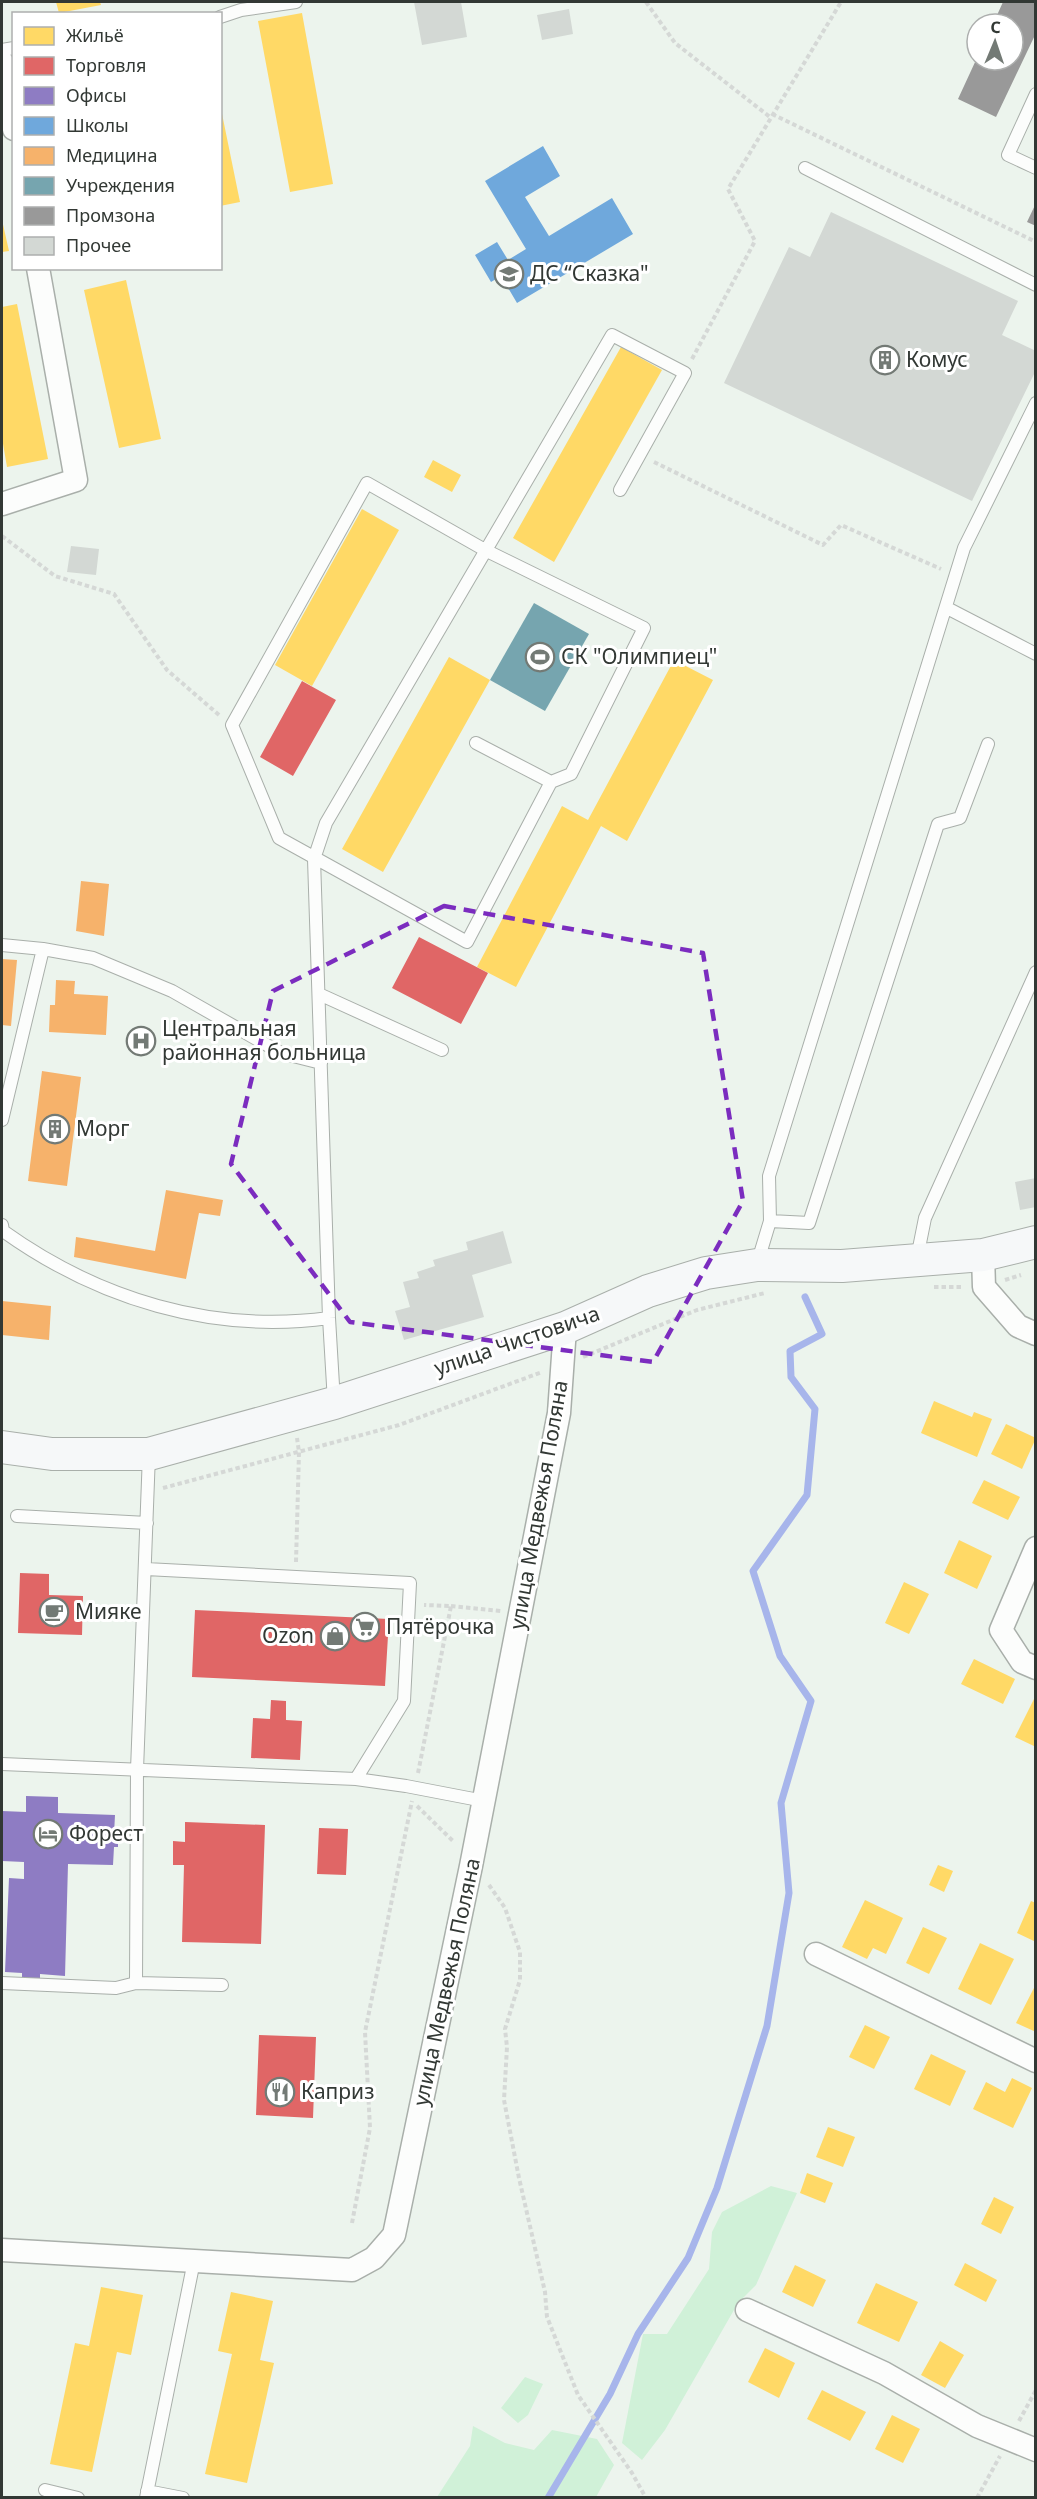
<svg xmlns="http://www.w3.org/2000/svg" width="1037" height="2499" viewBox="0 0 1037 2499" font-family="'Noto Sans',sans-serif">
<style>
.green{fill:#d0f1d8}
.homes{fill:#ffd966}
.shops{fill:#e06666}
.offices{fill:#8e7cc3}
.schools{fill:#6fa8dc}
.health{fill:#f6b26b}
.public{fill:#76a5af}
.industry{fill:#999}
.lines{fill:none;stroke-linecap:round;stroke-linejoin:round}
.stream{stroke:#a7b5eb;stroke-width:7}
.building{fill:#d3d8d4}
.lane-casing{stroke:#a9afaa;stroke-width:14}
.street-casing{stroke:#a9afaa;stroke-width:25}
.secondary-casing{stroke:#a9afaa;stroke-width:34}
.path{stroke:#d5d8d6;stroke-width:4;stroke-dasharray:4.5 3;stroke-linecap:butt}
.lane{stroke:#fcfdfc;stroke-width:12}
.street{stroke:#fcfdfc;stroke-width:22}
.secondary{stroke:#f6f8f9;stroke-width:32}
.marked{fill:none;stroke:#7b2cbf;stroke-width:4.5;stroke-dasharray:12 8;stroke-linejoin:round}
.labels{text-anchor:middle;stroke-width:6;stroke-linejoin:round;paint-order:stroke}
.poi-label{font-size:21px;fill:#323834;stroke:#fff;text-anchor:start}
.street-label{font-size:21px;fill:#323834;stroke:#fff}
</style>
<rect width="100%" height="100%" fill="#ecf4ed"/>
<path class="green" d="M771,2186L797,2193L756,2285L738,2303L665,2430L642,2460L622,2443L643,2334H667L709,2269L712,2232L722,2212Z
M525,2377L543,2384L528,2415L518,2423L501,2408Z
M473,2426L505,2443L534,2450L552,2430L597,2439L614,2465L596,2497H437L470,2446Z"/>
<path class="homes" d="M56,2H100L101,5L59,13Z
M302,13L333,184L290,192L258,21Z
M220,104L240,202L220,206Z
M2,220L9,251L2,252Z
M126,280L161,439L119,448L84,290Z
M17,304L48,459L7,467L2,438V307Z
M621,347L662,370L554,562L513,538Z
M433,460L461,475L452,492L424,477Z
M362,509L399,530L312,686L275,665Z
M449,657L490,680L383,872L342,849Z
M674,660L713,680L627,841L601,826L516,987L477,967L562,806L588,820Z
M934,1401L972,1417L974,1412L992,1419L977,1457L921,1433Z
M1006,1424L1036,1438L1022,1469L991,1454Z
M984,1480L1020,1497L1008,1520L972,1503Z
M959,1540L992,1556L977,1589L944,1573Z
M904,1582L929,1594L909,1634L885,1623Z
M974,1659L1015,1679L1003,1704L961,1684Z
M1036,1695V1747L1015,1737Z
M938,1865L953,1871L944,1892L929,1885Z
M865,1900L903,1918L886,1954L873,1948L867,1959L842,1947Z
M1031,1901L1036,1903V1942L1017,1933Z
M923,1927L947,1938L929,1974L906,1963Z
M980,1943L1014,1959L991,2005L958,1989Z
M1036,1984V2032L1016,2023Z
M865,2025L890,2037L874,2069L849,2057Z
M931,2054L966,2071L950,2106L914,2089Z
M1012,2078L1032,2088L1013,2128L973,2109L986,2082L1005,2092Z
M828,2127L855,2137L843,2167L816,2157Z
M807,2173L833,2183L825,2203L800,2193Z
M994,2197L1014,2207L1001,2234L981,2224Z
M965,2263L997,2280L986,2302L954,2285Z
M795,2265L826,2280L813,2307L782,2292Z
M876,2283L918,2302L899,2342L857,2323Z
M101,2287L143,2295L131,2355L117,2352L92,2472L50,2464L75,2343L89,2346Z
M231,2292L273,2301L260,2360L274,2363L247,2483L205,2474L232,2354L218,2351Z
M940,2341L964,2355L945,2388L921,2375Z
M765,2348L795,2363L779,2398L748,2382Z
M822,2390L866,2412L850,2441L807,2419Z
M892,2415L920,2429L903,2463L875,2449Z"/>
<path class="shops" d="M302,681L336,700L293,776L260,757Z
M419,937L488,973L461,1024L392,988Z
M20,1573L49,1574V1595L83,1596L82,1635L18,1633Z
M195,1610L389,1619L385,1686L192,1677Z
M271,1700L286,1701V1720L302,1721L300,1760L251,1758L253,1718L270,1719Z
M185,1822L265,1825L261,1944L182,1942L184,1865H173V1841L185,1842Z
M319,1828L348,1829L346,1875L317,1874Z
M259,2035L316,2037L313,2118L256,2115Z"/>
<path class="offices" d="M26,1796L58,1797V1813L115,1815L114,1834H118V1847H114L113,1865L68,1864L65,1976L40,1974V1980L22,1979V1973L5,1972L9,1878L24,1879V1862L2,1861V1811L26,1812Z"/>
<path class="schools" d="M543,146L560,176L525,197L549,236L612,198L633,234L517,303L501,276L491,282L475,255L497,242L508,260L526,249L485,181Z"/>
<path class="health" d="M81,881L109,884L104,936L76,931Z
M2,959L17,960L11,1026L2,1025Z
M56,980L75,981L74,994L108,996L106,1035L49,1032L50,1005H55Z
M42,1071L81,1077L67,1186L28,1181Z
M166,1190L223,1200L220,1216L199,1213L186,1279L74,1257L76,1237L155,1251Z
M2,1301L51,1306L49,1340L2,1335Z"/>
<path class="public" d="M534,603L589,634L545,711L490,680Z"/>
<path class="industry" d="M1003,2H1036V33L996,117L958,99L976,60H1013V24H993Z
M1036,203V226L1027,222Z"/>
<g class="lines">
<path class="stream" d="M548,2498L610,2394L638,2334L688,2258L717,2188L767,2026L789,1893L781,1803L811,1701L780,1656L753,1571L807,1495L815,1409L791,1377L790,1351L822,1334L805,1297"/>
</g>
<path class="building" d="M414,2H461L467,37L422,45Z
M569,9L573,34L542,40L537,15Z
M831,212L1018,301L1002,335L1036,351V370L972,501L724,383L789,247L810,257Z
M71,546L99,549L96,575L67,572Z
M1036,1178V1207L1020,1210L1015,1182Z
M503,1231L512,1263L472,1275L484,1317L404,1340L395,1311L410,1307L403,1282L419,1278L417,1272L435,1266L433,1260L468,1250L466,1242Z"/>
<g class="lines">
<g class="lane-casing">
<path id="lane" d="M220,17L241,10L296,2
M2,50L14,48
M1036,94L1008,155L1036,168
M805,168L1036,285
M367,483L485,550L644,628L571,774L551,782L467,942L279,838L232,725Z
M947,608L1036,654
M476,743L551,782
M2,945L43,949L93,958L172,991L281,1053L321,1063
M319,994L442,1050
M2,1120L43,949
M770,1221L809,1223L938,824L960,818L988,744
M2,1225L3,1231C98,1299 212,1334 329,1318
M917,1258L925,1218L1036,972
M757,1264L770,1221L769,1176L964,548L1036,403
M334,1402L329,1318L314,859L326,823L612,335L685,373L620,490
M17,1516L147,1523
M146,1569L410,1583L404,1701L356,1779
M2,1764L356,1779L406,1786L484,1801
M2,1983L116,1988L136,1983L222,1985
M136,1983L137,1770L149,1454
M45,2490L78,2498
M147,2491L183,2498
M146,2498L194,2261"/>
</g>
<g class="street-casing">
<path id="street" d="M2,62L14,129
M2,504L76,480L38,268
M983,1255L984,1287L1018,1326L1036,1334
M1036,1548L1001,1630L1022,1662L1036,1668
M816,1954L1036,2061
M2,2250L352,2270L374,2258L394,2235L471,1866L559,1413L565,1328
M747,2310L884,2373L977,2426L1036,2450"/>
</g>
<g class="secondary-casing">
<path id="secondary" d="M2,1447L52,1454H149L334,1403L565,1328L648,1291L706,1273L757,1265L842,1266L983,1255L1036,1242"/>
</g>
<path class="path" d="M646,2L675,43L770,117
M772,114L1036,242
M692,359L755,241L728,189L841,2
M654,462L823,545L841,525L941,569
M2,536L55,576L114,594L167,670L219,715
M1005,1280L1021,1275
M934,1287H963
M583,1357L697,1310L765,1293
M163,1488L399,1425L542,1372
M296,1562L299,1452L297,1438
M451,1606L501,1611
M418,1773L451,1606L424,1605
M417,1806L454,1842
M489,1885L505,1908L520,1952V1980L505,2029L507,2047L504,2100L519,2178L545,2292L547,2317L578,2395L632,2473L646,2498
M352,2223L370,2128L365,2032L412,1801
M1019,2421L1036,2390
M977,2498L1000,2456"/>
<use href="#lane" class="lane"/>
<use href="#street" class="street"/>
<use href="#secondary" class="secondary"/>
</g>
<path class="marked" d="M444,906L703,953L743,1201L653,1362L350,1322L231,1164L273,991Z"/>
<defs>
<g id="school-ring" transform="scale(1.5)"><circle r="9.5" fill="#fff" stroke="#737a75" stroke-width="1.5"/><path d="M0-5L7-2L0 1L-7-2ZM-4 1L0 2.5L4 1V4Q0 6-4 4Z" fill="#737a75"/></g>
<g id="building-ring" transform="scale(1.5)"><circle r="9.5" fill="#fff" stroke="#737a75" stroke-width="1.5"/><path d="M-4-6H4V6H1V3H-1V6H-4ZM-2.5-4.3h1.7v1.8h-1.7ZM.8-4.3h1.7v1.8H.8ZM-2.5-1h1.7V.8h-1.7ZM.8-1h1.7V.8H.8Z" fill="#737a75"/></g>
<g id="stadium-ring" transform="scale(1.5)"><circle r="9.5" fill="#fff" stroke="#737a75" stroke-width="1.5"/><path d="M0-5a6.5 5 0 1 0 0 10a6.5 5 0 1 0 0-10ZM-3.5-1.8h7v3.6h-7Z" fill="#737a75"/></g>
<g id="hospital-ring" transform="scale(1.5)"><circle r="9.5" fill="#fff" stroke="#737a75" stroke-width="1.5"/><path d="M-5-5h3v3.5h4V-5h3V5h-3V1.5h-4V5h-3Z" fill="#737a75"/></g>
<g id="cafe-ring" transform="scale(1.5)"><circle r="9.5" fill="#fff" stroke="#737a75" stroke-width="1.5"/><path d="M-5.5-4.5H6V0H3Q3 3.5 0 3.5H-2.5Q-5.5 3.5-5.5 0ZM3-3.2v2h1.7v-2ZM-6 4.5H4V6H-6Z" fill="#737a75"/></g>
<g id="supermarket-ring" transform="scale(1.5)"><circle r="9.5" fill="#fff" stroke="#737a75" stroke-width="1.5"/><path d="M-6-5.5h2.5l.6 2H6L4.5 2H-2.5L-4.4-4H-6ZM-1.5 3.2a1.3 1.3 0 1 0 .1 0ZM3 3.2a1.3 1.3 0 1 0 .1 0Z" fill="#737a75"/></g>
<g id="shop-ring" transform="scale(1.5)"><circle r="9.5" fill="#fff" stroke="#737a75" stroke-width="1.5"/><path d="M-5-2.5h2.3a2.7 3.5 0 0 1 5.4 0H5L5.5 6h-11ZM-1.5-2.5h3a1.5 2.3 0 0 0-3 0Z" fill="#737a75"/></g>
<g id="hotel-ring" transform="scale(1.5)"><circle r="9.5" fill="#fff" stroke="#737a75" stroke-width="1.5"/><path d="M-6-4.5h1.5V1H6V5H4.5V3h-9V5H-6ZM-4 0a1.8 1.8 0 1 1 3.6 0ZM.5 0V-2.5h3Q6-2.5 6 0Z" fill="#737a75"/></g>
<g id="restaurant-ring" transform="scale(1.5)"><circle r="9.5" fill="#fff" stroke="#737a75" stroke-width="1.5"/><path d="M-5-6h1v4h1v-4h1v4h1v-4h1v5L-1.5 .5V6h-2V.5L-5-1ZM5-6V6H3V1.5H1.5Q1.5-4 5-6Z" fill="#737a75"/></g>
</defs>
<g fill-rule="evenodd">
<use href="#school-ring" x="509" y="274"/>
<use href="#building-ring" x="885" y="360"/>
<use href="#stadium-ring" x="540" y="657"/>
<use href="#hospital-ring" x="141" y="1041"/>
<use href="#building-ring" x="55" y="1129"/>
<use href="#cafe-ring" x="54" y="1612"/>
<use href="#supermarket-ring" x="365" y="1627"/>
<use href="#shop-ring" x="335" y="1636"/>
<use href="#hotel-ring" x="48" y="1834"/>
<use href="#restaurant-ring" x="280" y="2092"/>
</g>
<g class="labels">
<g class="poi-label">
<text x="530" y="281">ДС “Сказка"</text>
<text x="906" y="367">Комус</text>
<text x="561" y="664">СК "Олимпиец"</text>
<text x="162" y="1036">Центральная<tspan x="162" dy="24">районная больница</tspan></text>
<text x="76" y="1136">Морг</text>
<text x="75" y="1619">Мияке</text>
<text x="386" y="1634">Пятёрочка</text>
<text x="314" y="1643" text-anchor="end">Ozon</text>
<text x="69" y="1841">Форест</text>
<text x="301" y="2099">Каприз</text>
</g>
<g class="street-label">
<text transform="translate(517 1341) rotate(-19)" y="7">улица Чистовича</text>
<text transform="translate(539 1505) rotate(-80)" y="7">улица Медвежья Поляна</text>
<text transform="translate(447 1982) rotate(-78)" y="7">улица Медвежья Поляна</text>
</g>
</g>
<rect width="1037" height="2499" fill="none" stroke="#323834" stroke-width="6"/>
<rect x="12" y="12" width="210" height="258" fill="#ffffff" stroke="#adafae" stroke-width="1.5"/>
<rect x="24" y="27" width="30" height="18" fill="#ffd966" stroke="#adafae" stroke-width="1.5"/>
<text x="66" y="42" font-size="18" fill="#323834">Жильё</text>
<rect x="24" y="57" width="30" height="18" fill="#e06666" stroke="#adafae" stroke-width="1.5"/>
<text x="66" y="72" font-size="18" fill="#323834">Торговля</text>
<rect x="24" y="87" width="30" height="18" fill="#8e7cc3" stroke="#adafae" stroke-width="1.5"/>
<text x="66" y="102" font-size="18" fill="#323834">Офисы</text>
<rect x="24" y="117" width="30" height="18" fill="#6fa8dc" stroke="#adafae" stroke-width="1.5"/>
<text x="66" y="132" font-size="18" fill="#323834">Школы</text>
<rect x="24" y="147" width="30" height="18" fill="#f6b26b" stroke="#adafae" stroke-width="1.5"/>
<text x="66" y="162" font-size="18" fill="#323834">Медицина</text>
<rect x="24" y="177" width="30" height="18" fill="#76a5af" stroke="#adafae" stroke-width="1.5"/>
<text x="66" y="192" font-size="18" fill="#323834">Учреждения</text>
<rect x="24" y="207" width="30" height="18" fill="#999999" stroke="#adafae" stroke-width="1.5"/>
<text x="66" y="222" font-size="18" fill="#323834">Промзона</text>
<rect x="24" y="237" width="30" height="18" fill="#d3d8d4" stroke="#adafae" stroke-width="1.5"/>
<text x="66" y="252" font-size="18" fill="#323834">Прочее</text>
<g transform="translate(995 42) rotate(2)"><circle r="28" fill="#ffffff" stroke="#adafae" stroke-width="1.5"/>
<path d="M0-4.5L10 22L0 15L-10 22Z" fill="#737a75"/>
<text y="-9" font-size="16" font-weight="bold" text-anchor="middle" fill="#323834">С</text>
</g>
</svg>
